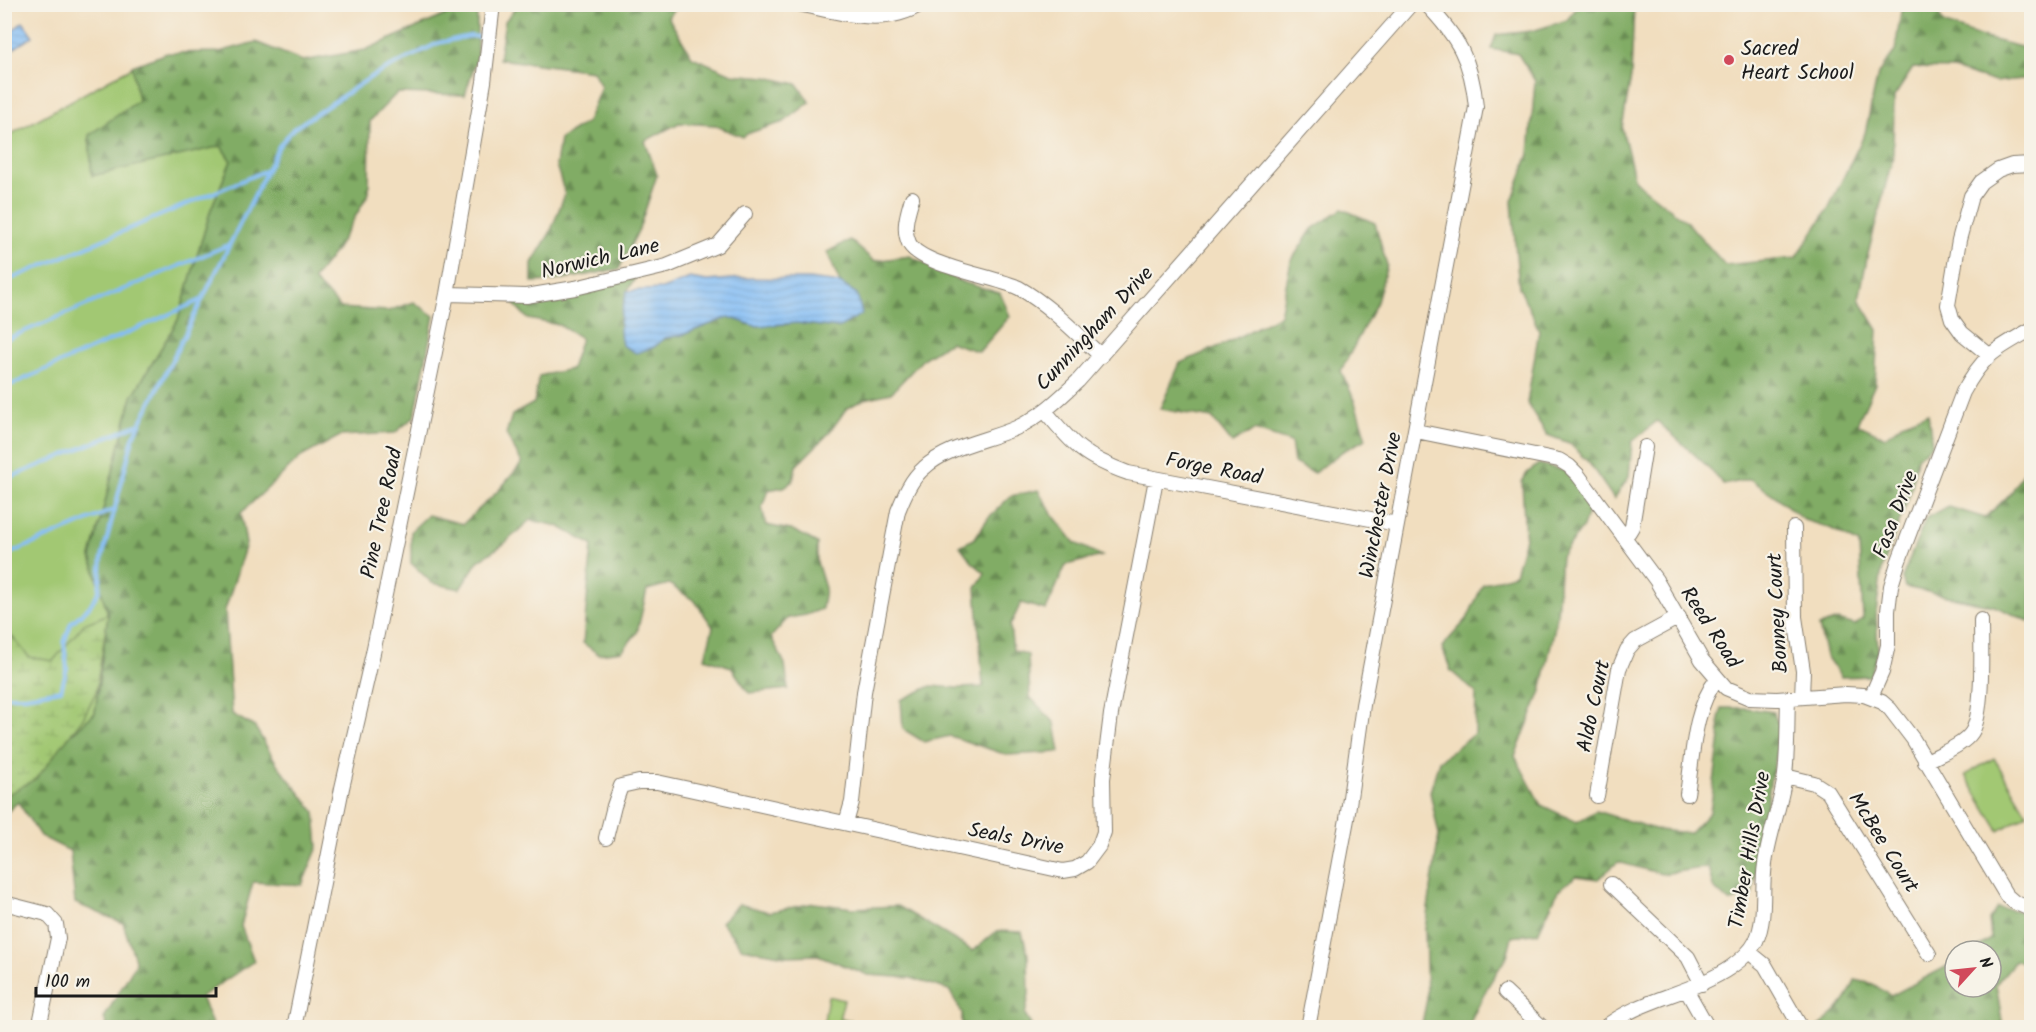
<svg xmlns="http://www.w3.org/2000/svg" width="2036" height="1032" viewBox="0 0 2036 1032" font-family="Kalam,sans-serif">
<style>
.green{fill:#a2c873;stroke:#5f7248;stroke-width:1.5}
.forest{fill:url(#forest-firs);stroke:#4e6440;stroke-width:1.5}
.wetland{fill:url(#wetland-marsh);stroke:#5f7248;stroke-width:1.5}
.water{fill:url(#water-rules);stroke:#506c88;stroke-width:1.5}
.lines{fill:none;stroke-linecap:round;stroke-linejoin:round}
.stream{stroke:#84bdf5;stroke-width:4}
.minor-casing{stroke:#867d6e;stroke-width:16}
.minor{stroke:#fff;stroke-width:14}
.poi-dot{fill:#d1495b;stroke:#f7f3e8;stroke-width:2}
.labels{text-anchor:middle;stroke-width:4.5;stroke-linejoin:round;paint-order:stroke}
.poi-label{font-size:21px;fill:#1c1c1c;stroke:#f7f3e8;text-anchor:start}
.street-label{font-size:21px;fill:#1c1c1c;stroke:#f7f3e8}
</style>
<defs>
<pattern id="forest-firs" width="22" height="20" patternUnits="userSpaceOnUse" patternTransform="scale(1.5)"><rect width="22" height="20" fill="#81ac65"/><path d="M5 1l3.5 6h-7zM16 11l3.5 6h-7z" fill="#698b52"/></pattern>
<pattern id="wetland-marsh" width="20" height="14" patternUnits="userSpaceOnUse" patternTransform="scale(1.5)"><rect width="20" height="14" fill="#a2c873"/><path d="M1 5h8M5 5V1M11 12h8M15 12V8" fill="none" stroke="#8bab63"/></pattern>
<pattern id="water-rules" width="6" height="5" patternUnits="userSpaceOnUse" patternTransform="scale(1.5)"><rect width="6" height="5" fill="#84bdf5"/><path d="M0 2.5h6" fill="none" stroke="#71a2d1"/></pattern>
</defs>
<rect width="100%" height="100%" fill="#f7f3e8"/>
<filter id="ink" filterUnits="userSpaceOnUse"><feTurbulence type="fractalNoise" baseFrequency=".0167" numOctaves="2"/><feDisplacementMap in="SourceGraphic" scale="12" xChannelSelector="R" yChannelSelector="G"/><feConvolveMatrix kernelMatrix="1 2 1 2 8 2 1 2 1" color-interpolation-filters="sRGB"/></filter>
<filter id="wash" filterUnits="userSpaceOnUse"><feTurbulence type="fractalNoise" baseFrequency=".008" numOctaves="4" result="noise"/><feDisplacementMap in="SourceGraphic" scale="24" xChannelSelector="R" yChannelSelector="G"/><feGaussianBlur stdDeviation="1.35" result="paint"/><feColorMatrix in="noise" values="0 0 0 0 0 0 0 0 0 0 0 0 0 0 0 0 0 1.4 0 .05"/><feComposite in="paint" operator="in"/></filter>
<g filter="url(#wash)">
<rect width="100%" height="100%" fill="#f1debf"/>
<path class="green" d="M134,66L138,101L89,135L92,175L221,146L231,161L211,209L178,320L132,397L91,557L108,614L95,713L16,784L4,788V138Z
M1994,758L2027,814L1999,831L1965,775Z
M828,996L844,1000L839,1019L851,1020L849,1027H823Z"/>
<path class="forest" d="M518,5H678L668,17L692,57L732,74L766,77L797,84L810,102L784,122L749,133L743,137L714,125L679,123L645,141L657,175L639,229L619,269L554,281L532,282V263L550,233L565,194L556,165L560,139L587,122L601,87L593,71L499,59L505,21Z
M1579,5H1634L1631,77L1622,128L1635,181L1687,222L1725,265L1796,258L1827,211L1865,133L1878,74L1895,51L1902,5H1935L1943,23L1985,38L2025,48L2031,45V78L1995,82L1953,69L1913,68L1894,97L1893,156L1867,258L1859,299L1878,330L1875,384L1857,424L1885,437L1905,422L1928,413L1932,444L1917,458L1911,491L1882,569L1876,613L1878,651L1870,676L1841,677L1826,656L1819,626L1838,620L1855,625L1863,618L1859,544L1830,528L1804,520L1775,496L1750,479L1724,485L1705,464L1657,421L1632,442L1629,477L1614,499L1589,463L1569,443L1547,435L1527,403L1539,330L1519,287L1516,255L1512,201L1529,154L1535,81L1518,54L1491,49L1496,35L1532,31L1567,20Z
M450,13H477V57L465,95L397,93L370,121L369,193L336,250L313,280L341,308L388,311L414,302L434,316L415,416L395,433L340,436L301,457L241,513L246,544L225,610L232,714L255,727L277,764L315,812L318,847L302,885L253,882L241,926L254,961L201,997L213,1027H107L104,1018L136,963L123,923L75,903L70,851L40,836L18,802L5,814V788L16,784L95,713L108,614L91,557L132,397L178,320L211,209L231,161L221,146L92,176L89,135L138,101L132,66L167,53L219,52L256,42L303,61L365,50Z
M1342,209L1375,223L1387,265L1377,302L1341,371L1354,399L1366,439L1343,451L1314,473L1294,463L1291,442L1254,430L1232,443L1212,418L1160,409L1180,363L1229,342L1280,315L1291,261L1312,229Z
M850,240L874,261L910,256L962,282L1000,293L1010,316L979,352L950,342L924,358L891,393L865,399L847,408L829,433L796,466L793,481L784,487L768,490L762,507L766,525L795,531L817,543V562L825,588L822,609L806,615L788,618L771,637L785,664L788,689L749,693L731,667L705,658L713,627L695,601L669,584L647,590L637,633L622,651L598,654L583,643L592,545L558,526L530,520L504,544L478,561L460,589L432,583L411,563V531L428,515L463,524L499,490L522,463L506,434L512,415L534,403L539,376L571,369L581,338L559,325L528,319L513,303L590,291L636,277L627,291L654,347L665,338L682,335L729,317L755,326L797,323L838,328L857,294L840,283L827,252Z
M2031,458V622L1994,606L1905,587L1902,578L1926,518L1949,507L1985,518L2011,493Z
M1539,464L1572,473L1590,505L1583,527L1561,556L1557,617L1541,691L1515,756L1541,805L1577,822L1596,811L1658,830L1690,833L1710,812L1720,737L1719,718L1722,708H1747L1773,712L1782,733L1771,778L1752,895L1729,902L1713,887L1708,867L1662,874L1618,862L1598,879L1576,876L1558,891L1538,933L1512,937L1507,956L1488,986L1468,1027L1421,1028L1427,999L1425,929L1439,835L1430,792L1439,761L1475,733L1476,693L1451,671L1442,647L1467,619L1483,584L1515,574L1525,538L1522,482L1527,473Z
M1038,490L1053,515L1075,543L1102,556L1066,565L1046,610L1021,603L1010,626L1013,650L1028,655L1030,697L1055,723L1060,752L1007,755L950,736L924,742L903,729L901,700L931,686L959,688L983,687L976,588L985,573L972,562L960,546L975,538L988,518L1011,496Z
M814,903L853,908L898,906L973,951L997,931L1022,932L1028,955L1029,994L1025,1015L1032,1027H962V1013L949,990L911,978L868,975L818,955L785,956L742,948L721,922L739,904L769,912Z
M1997,908L2015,910L2031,915V963L2015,961L1996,984L2003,1027L1816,1028C1835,1015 1848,1001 1855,980L1873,984L1891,996L1955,962V987H1991V951H1974L1991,938L1989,920Z"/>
<path class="wetland" d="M108,614L96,692L83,718L37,778L5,796V632L9,633L29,657L53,661L84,624Z"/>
<path class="water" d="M23,22L33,36L6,54L5,36Z
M690,278L707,281L743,278L809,279L840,283L857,294L862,314L838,328L797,323L755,326L729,317L682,335L665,338L654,347L636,353L622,345C617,327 622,309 627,291L662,289Z"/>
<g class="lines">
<path class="stream" d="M4,282L267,170
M4,340L228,245
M4,388L201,300
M4,480L139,424
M4,556L115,509
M4,696H25L61,690L67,668L64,643L71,623L89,607L99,591L102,558L133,438L279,146L293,129L371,77L438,43L470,36L480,37"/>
</g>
</g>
<g filter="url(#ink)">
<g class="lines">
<g class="minor-casing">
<path id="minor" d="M798,4C839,12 883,28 921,4
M912,198C908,212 902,228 909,243C920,266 995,276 1019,288C1049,305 1076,333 1101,356
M447,294L526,296L575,288L667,266L718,245L745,214
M1989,355L1962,333L1952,319L1948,305L1959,240L1971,196L1981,182L1998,170L2012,165L2032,164
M1045,411C1074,446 1084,457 1128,473L1397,524
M1416,431L1559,460L1569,466L1578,475L1656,580L1702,660L1726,688L1750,698L1777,699L1846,694L1864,695L1882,702L1890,709L1913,739L2006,895L2014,902L2032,910
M1794,528L1795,617L1803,671L1802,697
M1623,536L1629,532L1632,527L1645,447
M1871,697L1882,672L1888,645V611L1891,586L1898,563L1963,392C1984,354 1995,350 2032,329
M1925,762C1939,754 1963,746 1972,732C1984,712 1981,644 1981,620
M1785,776L1814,783L1828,792L1929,954
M1687,794C1693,757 1693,709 1717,679
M1597,796L1619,669L1627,650L1635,641L1679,617
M846,823L852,802L864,692L898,511C904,496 911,479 924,468C948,446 986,441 1016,428C1040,417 1059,399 1078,381L1411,4
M606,838L614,806L621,786L639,782H657L1063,871L1075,869L1087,862L1099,846L1104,832L1103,779L1111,714L1156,479
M1611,884L1688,957L1702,984
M4,903L47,914L56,924L58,938L39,1028
M1749,952L1765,965L1800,1026
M1687,991L1708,1028
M1505,992L1543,1028
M294,1028L342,788L373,653L447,294L484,82L493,4
M1308,1028L1347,819L1363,705L1476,107C1472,61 1458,37 1426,4
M1604,1028C1639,999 1692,994 1731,967C1741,960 1751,951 1756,941C1767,917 1761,889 1765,864C1769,834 1781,805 1785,775C1788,750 1787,723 1788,698"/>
</g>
<use href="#minor" class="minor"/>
</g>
</g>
<circle class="poi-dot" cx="1729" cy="60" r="6"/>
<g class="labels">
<g class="poi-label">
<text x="1741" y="55">Sacred<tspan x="1741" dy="24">Heart School</tspan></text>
</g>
<g class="street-label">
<text transform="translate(600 258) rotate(-13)" y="7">Norwich Lane</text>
<text transform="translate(1094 328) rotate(-47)" y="7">Cunningham Drive</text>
<text transform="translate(1214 468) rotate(11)" y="7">Forge Road</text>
<text transform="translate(1380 505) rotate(-79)" y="7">Winchester Drive</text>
<text transform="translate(381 513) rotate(-78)" y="7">Pine Tree Road</text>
<text transform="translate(1895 514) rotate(-69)" y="7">Fasa Drive</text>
<text transform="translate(1777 613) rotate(-93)" y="7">Bonney Court</text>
<text transform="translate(1711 627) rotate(57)" y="7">Reed Road</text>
<text transform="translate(1593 706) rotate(-78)" y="7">Aldo Court</text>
<text transform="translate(1016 838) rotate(11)" y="7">Seals Drive</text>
<text transform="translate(1884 842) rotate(58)" y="7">McBee Court</text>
<text transform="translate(1749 850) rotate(-80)" y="7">Timber Hills Drive</text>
</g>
</g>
<rect width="2036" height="1032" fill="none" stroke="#f7f3e8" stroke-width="24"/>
<g transform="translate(1973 969) rotate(63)"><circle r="28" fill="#f7f3e8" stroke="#9f9d96" stroke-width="1.5"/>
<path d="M0-4.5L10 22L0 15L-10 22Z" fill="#d1495b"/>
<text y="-9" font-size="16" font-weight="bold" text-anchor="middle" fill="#1c1c1c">N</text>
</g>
<path d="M36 987v9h180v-9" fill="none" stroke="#1c1c1c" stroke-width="3"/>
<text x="45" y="987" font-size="18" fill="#1c1c1c" stroke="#f7f3e8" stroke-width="4.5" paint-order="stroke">100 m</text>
</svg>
